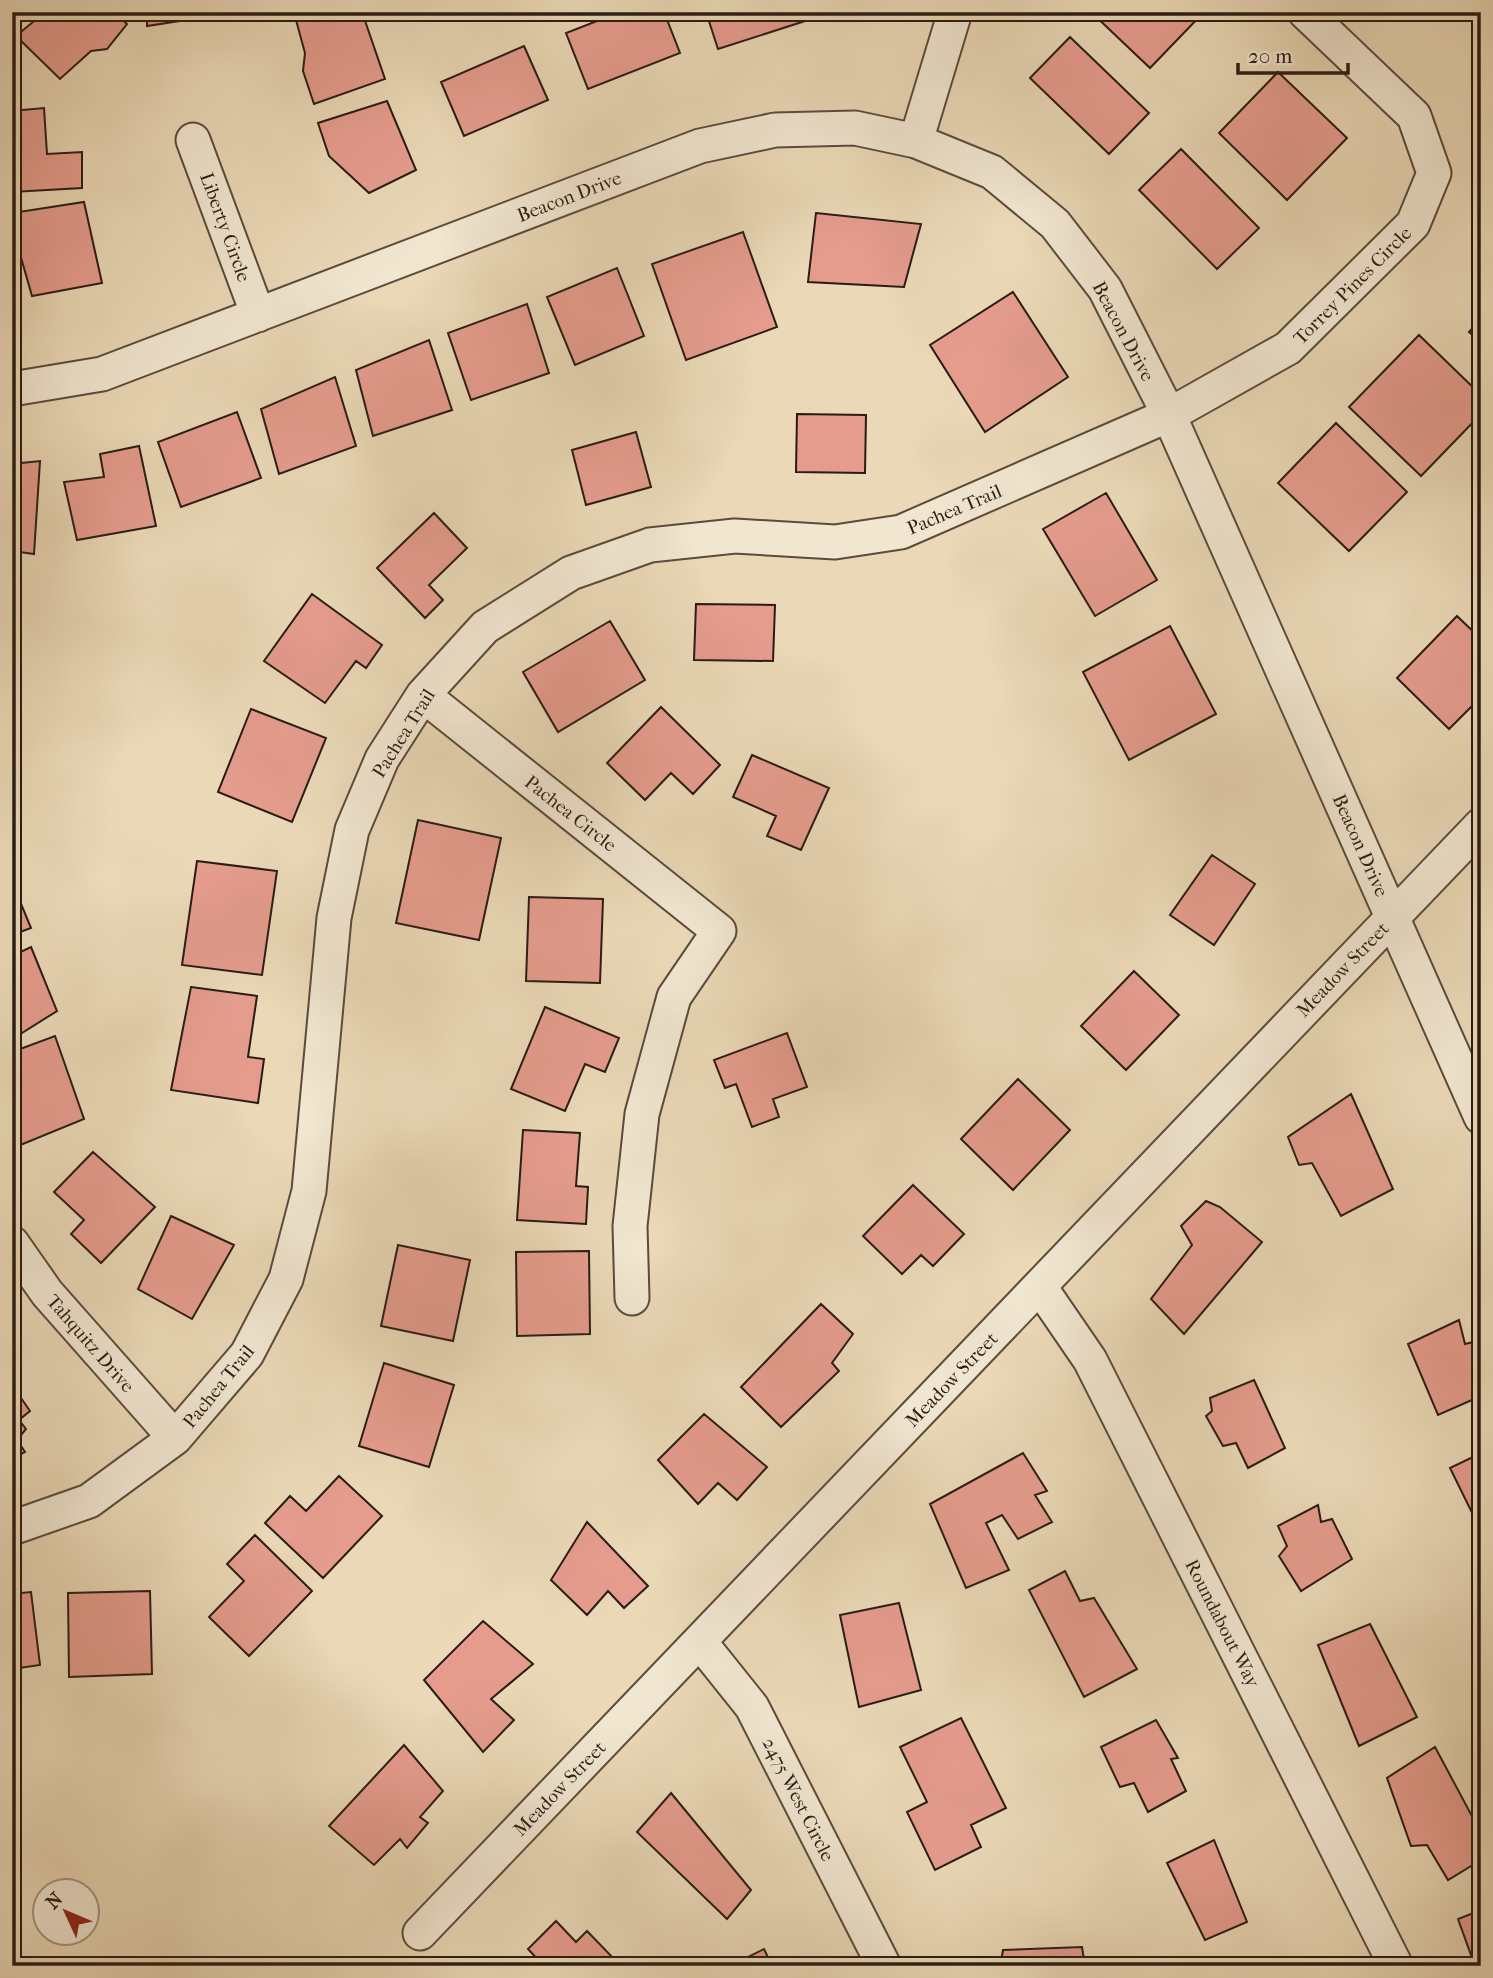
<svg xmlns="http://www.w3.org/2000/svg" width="1493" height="1978" viewBox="0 0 1493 1978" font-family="'IM FELL French Canon',serif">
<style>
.building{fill:#e59c8d;stroke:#2a1c15;stroke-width:2}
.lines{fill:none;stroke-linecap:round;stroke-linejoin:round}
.street-casing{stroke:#5a4b3d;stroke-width:37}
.street{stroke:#f1e6d0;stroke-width:33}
.labels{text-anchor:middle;stroke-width:5;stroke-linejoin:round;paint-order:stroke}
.street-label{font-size:19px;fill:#2a1c15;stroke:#f1e6d0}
</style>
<rect width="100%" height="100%" fill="#ead8b6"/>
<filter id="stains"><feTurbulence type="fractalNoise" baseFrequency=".00286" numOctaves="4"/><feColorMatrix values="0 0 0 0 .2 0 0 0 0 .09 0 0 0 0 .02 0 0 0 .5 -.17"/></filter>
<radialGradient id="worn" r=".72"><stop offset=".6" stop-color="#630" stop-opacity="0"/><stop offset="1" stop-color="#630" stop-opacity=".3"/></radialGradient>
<path class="building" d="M45,12H115L127,24L107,49L91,51L60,79L16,36Z
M147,12H226V14L147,26Z
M319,12H362L385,79L314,104L303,71L305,53L296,20Z
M620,12H664L680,53L588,89L566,33Z
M706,12H802L805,21L718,49Z
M1091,12H1204L1150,68Z
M1070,37L1149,113L1109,154L1030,78Z
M524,46L548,100L464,136L441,82Z
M1278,72L1347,138L1287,200L1219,133Z
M387,101L416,170L369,193L329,156L318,123Z
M44,108L47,154L82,152V188L12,192V111Z
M1181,149L1259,228L1217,269L1139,190Z
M84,202L102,283L32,296L12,226V213Z
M816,213L921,224L904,287L808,282Z
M743,232L777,327L686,360L652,264Z
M617,268L644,336L575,365L547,297Z
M1013,292L1068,377L985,432L930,345Z
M527,304L549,373L471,400L448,333Z
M1481,319V343L1469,332Z
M1419,335L1481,395V414L1421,476L1349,407Z
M429,340L452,410L373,436L356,370Z
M335,377L356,446L279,474L261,409Z
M237,412L261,478L181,507L158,442Z
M797,414L866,415L865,473L796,472Z
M1336,423L1407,492L1349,551L1278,483Z
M636,432L651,487L586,505L572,450Z
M139,446L156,526L77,540L64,482L104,477L100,454Z
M40,461L34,554L12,551V464Z
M1106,493L1157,580L1095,616L1043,529Z
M434,513L467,548L429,585L443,600L425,618L377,568Z
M312,594L382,645L366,668L356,661L325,703L264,661Z
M696,604L775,605L773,661L694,660Z
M1457,616L1481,639V697L1449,729L1397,678Z
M610,621L645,680L558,732L523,672Z
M1170,626L1216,714L1129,760L1083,672Z
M661,707L720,765L693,794L671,773L645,800L607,763Z
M251,709L326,738L292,822L218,792Z
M752,755L829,788L801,850L767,836L776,816L733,797Z
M418,820L501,838L479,940L396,923Z
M1212,855L1255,884L1214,945L1170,915Z
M197,861L277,871L262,975L182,965Z
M12,882L31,928L12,935Z
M529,897L603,899L600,983L526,981Z
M31,947L57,1011L22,1033L15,1025L12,1026V956Z
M1134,971L1179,1015L1126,1070L1081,1026Z
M191,987L257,996L248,1057L264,1059L258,1103L171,1090Z
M545,1007L619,1038L605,1072L585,1064L565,1111L511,1089Z
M787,1033L807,1087L773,1099L779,1117L752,1127L736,1084L725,1088L714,1060Z
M55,1036L84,1119L13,1148L12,1097L15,1095L12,1087V1052Z
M1018,1079L1070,1130L1013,1190L961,1139Z
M1351,1094L1393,1189L1341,1216L1312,1163L1299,1165L1288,1137Z
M523,1130L580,1133L576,1186L588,1187L586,1224L517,1220Z
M93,1152L155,1207L101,1263L71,1234L84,1220L54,1192Z
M913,1185L964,1234L933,1266L921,1255L902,1274L863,1236Z
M1206,1201L1220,1207L1262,1242L1184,1334L1151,1299L1192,1245L1181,1226Z
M171,1216L234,1245L192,1319L138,1289Z
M398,1245L470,1260L453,1341L381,1326Z
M589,1251L590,1334L517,1336L516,1252Z
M821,1304L853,1334L832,1363L839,1371L781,1427L741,1387Z
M1459,1320L1465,1344L1481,1340V1396L1438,1415L1408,1344Z
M384,1363L454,1385L429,1467L359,1446Z
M1254,1380L1285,1448L1248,1468L1236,1443L1223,1446L1206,1416L1212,1411L1210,1398Z
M12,1385L30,1411L19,1420L26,1429L17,1440L25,1452L12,1459Z
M704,1414L767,1467L737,1500L718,1483L698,1504L658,1460Z
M1023,1453L1047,1491L1035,1495L1052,1522L1018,1539L1002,1515L986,1523L1009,1570L966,1588L930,1504Z
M1481,1453V1531L1450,1468Z
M339,1476L382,1516L323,1578L265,1523L290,1496L306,1511Z
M1318,1505L1321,1522L1332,1519L1352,1559L1301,1591L1279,1556L1287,1546L1278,1526Z
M587,1522L648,1586L624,1608L608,1591L587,1615L551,1580Z
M255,1535L312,1591L249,1656L209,1617L244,1581L227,1564Z
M1065,1571L1080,1601L1094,1598L1137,1669L1084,1697L1029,1590Z
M150,1591L152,1674L69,1677L68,1593Z
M31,1592L40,1665L12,1669V1594Z
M899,1603L921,1690L859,1707L840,1615Z
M483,1621L533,1664L491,1699L514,1720L483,1752L424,1680Z
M1370,1624L1417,1717L1359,1746L1318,1645Z
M961,1718L1006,1808L971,1825L981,1847L935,1870L907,1812L927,1802L900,1747Z
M1156,1720L1178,1758L1171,1759L1186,1791L1148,1812L1134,1783L1120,1787L1101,1747Z
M404,1745L443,1791L420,1817L428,1823L407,1848L400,1839L374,1865L329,1826Z
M1435,1747L1481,1833V1860L1448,1880L1427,1845L1411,1846L1387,1778Z
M671,1793L751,1890L727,1919L637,1832Z
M1214,1840L1247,1922L1205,1940L1167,1863Z
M1481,1910V1966H1475L1458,1919Z
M556,1921L576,1942L587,1931L618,1963L538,1966L541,1963L528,1949Z
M1082,1947L1085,1966H1000L1003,1950Z
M764,1949L772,1966H730Z"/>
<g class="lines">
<g class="street-casing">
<path id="street" d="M193,140L258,315
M916,141L955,12
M12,389L102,374L700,146L775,130L855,128L916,141L992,172L1055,224L1105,289L1169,415L1481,1117
M423,695L719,931L674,997L642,1114L630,1226L632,1298
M12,1243L47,1293L175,1438
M1040,1287L1090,1360L1396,1966
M12,1528L89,1501L175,1438L247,1354L286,1279L309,1191L334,918L352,830L382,759L423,695L485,627L571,573L650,545L735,536L835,542L901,532L1169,415L1288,348L1413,224L1434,173L1414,116L1305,12
M700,1642L752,1707L884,1966
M420,1933L1481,825"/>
</g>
<use href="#street" class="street"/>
</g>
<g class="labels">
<g class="street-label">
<text transform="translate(569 196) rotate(-21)" y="7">Beacon Drive</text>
<text transform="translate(226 227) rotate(70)" y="7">Liberty Circle</text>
<text transform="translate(1352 285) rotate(-45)" y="7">Torrey Pines Circle</text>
<text transform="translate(1124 331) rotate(62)" y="7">Beacon Drive</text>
<text transform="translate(954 509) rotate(-23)" y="7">Pachea Trail</text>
<text transform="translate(403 733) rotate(-58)" y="7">Pachea Trail</text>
<text transform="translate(571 813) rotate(38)" y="7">Pachea Circle</text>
<text transform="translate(1361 845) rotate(66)" y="7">Beacon Drive</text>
<text transform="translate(1342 969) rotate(-46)" y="7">Meadow Street</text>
<text transform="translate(91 1343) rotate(49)" y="7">Tahquitz Drive</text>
<text transform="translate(951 1379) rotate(-46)" y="7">Meadow Street</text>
<text transform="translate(218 1386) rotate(-51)" y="7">Pachea Trail</text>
<text transform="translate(1223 1623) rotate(63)" y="7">Roundabout Way</text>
<text transform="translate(559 1788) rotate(-46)" y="7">Meadow Street</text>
<text transform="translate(799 1799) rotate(63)" y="7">2475 West Circle</text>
</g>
</g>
<rect width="1493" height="1978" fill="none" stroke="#ead8b6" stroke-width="42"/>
<rect x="14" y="14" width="1465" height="1950" fill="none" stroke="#2a1c15" stroke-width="3.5"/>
<rect x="21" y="21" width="1451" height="1936" fill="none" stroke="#2a1c15" stroke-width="2"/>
<g transform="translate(66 1912) rotate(314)"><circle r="33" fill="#f1e6d0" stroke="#a19585" stroke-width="2"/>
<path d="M0-5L12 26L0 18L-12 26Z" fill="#8f2418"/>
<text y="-10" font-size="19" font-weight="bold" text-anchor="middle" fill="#2a1c15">N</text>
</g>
<path d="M1238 63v10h110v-10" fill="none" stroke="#2a1c15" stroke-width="3.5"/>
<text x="1248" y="63" font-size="21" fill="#2a1c15" stroke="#f1e6d0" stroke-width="5" paint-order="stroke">20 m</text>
<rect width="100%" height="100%" filter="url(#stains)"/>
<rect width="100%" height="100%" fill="url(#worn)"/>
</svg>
